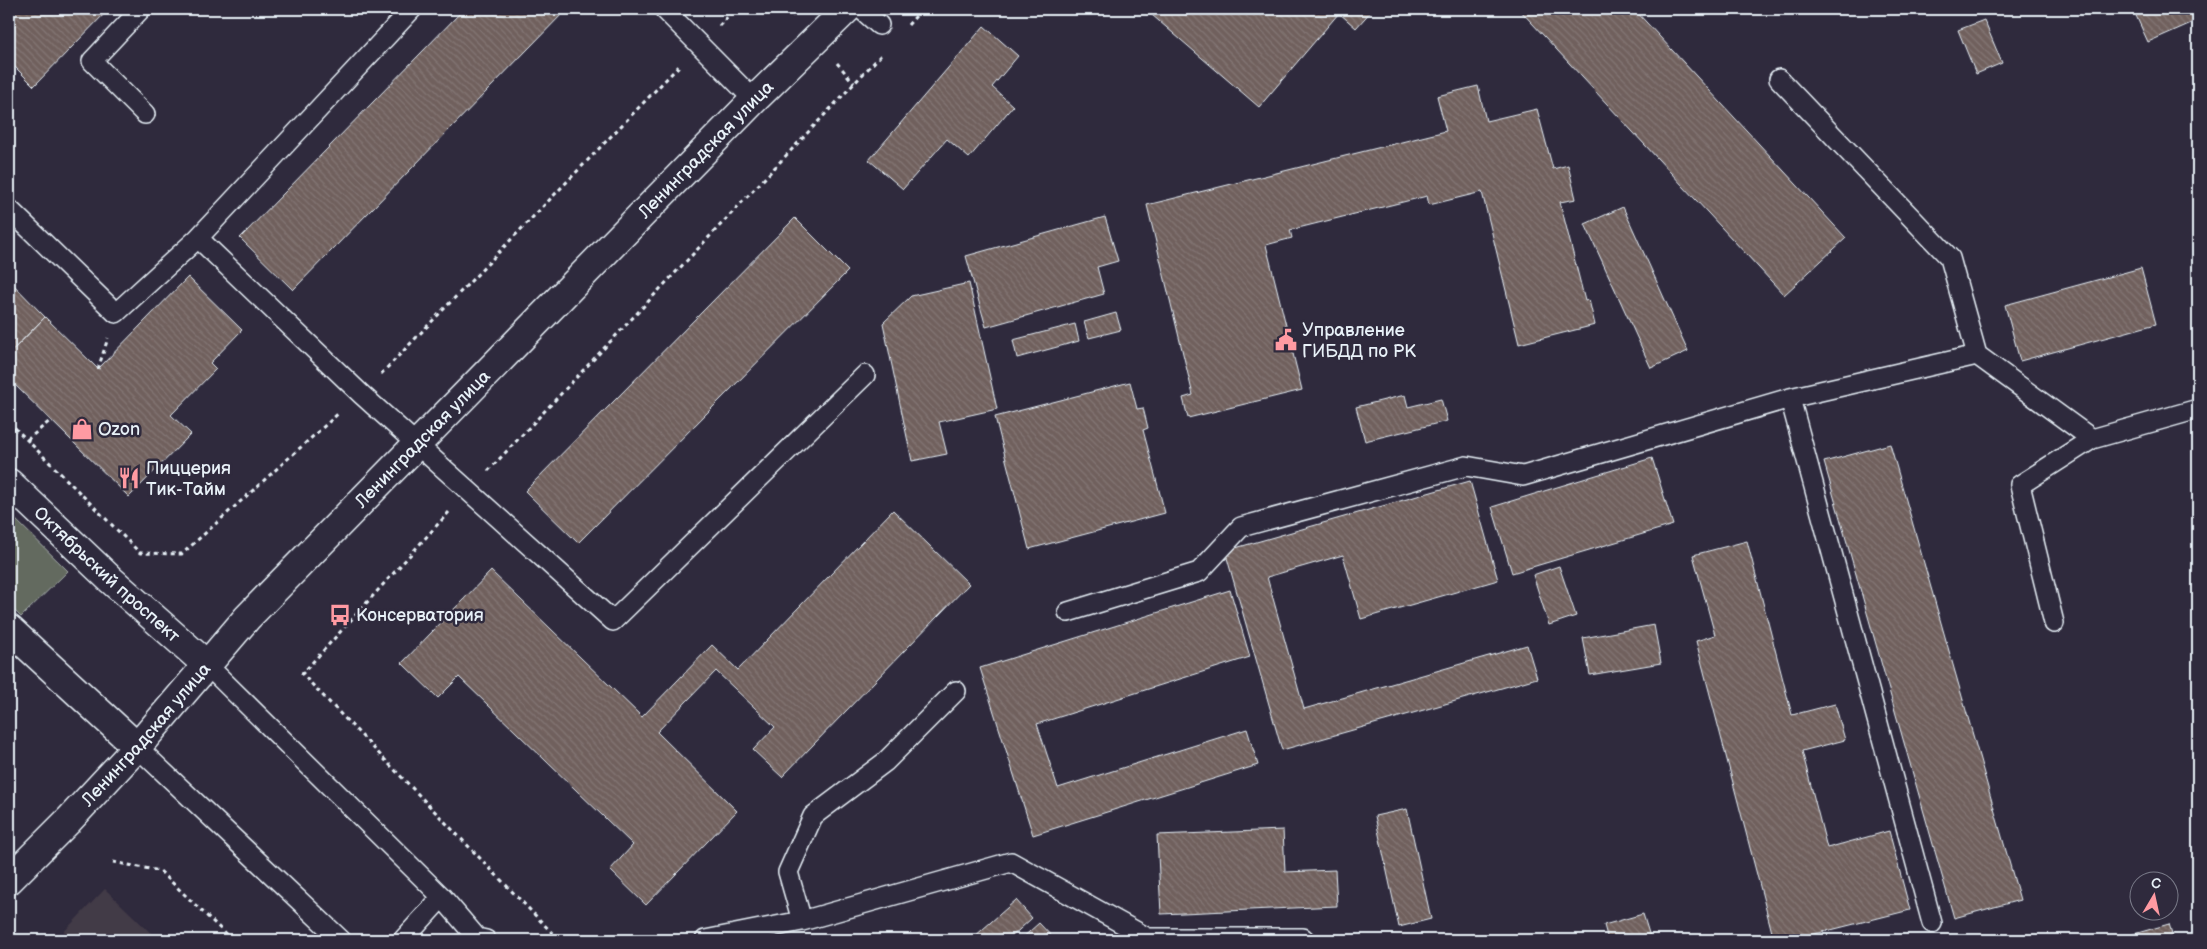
<svg xmlns="http://www.w3.org/2000/svg" width="2207" height="949" viewBox="0 0 2207 949" font-family="'Balsamiq Sans',sans-serif">
<style>
.built{fill:#423a47}
.grass{fill:#646b5f;stroke:#a6aeac}
.building{fill:url(#building-back-hatch);stroke:#e8f1f8}
.lines{fill:none;stroke-linecap:round;stroke-linejoin:round}
.lane-casing{stroke:#e8f1f8;stroke-width:22}
.secondary-casing{stroke:#e8f1f8;stroke-width:31}
.path{stroke:#e8f1f8;stroke-width:3;stroke-dasharray:4 4;stroke-linecap:butt}
.lane{stroke:#2f2a3d;stroke-width:19}
.secondary{stroke:#2f2a3d;stroke-width:28}
.labels{text-anchor:middle;stroke-width:5;stroke-linejoin:round;paint-order:stroke}
.street-label{font-size:18px;fill:#e8f1f8;stroke:#2f2a3d}
.poi-label{font-size:18px;fill:#e8f1f8;stroke:#2f2a3d;text-anchor:start}
</style>
<defs>
<pattern id="building-back-hatch" width="6" height="6" patternUnits="userSpaceOnUse" patternTransform="scale(1.25)"><rect width="6" height="6" fill="#70605d"/><path d="M-1 5l2 2M0 0l6 6M5-1l2 2" fill="none" stroke="#847775"/></pattern>
</defs>
<rect width="100%" height="100%" fill="#2f2a3d"/>
<filter id="ink" filterUnits="userSpaceOnUse"><feTurbulence type="fractalNoise" baseFrequency=".02" numOctaves="2"/><feDisplacementMap in="SourceGraphic" scale="10" xChannelSelector="R" yChannelSelector="G"/><feConvolveMatrix kernelMatrix="1 2 1 2 8 2 1 2 1" color-interpolation-filters="sRGB"/></filter>
<g filter="url(#ink)">
<path class="built" d="M105,889L158,940H56Z"/>
<path class="grass" d="M9,513L68,571L21,617L9,605Z"/>
<path class="building" d="M12,9H109L34,86L9,61V12Z
M464,9H567L293,290L240,238Z
M1145,9H1373L1356,28L1339,13L1259,107Z
M1519,9H1634L1846,238L1784,295Z
M2133,9H2194L2198,20L2148,42Z
M1984,20L2002,63L1976,74L1958,30Z
M984,26L1018,56L992,87L1013,106L969,158L947,139L903,189L869,160Z
M1478,86L1486,121L1537,109L1553,169L1568,165L1576,199L1560,202L1585,301L1589,300L1595,325L1519,344L1482,192L1429,205L1427,196L1290,230L1292,238L1266,245L1302,390L1188,418L1183,398L1193,395L1147,205L1446,131L1437,96Z
M1623,207L1688,351L1651,368L1585,224Z
M1105,217L1118,261L1097,267L1104,294L986,327L966,256Z
M795,218L848,271L578,543L525,491Z
M2141,268L2156,324L2020,361L2005,305Z
M188,277L242,330L210,363L216,369L171,415L191,434L129,497L9,379V354L45,317L98,369Z
M9,280L45,317L9,354Z
M969,283L997,409L939,422L947,454L912,461L883,323L911,296Z
M1116,313L1121,330L1089,338L1084,322Z
M1075,324L1079,341L1017,358L1013,340Z
M1130,382L1137,409L1143,408L1148,428L1143,430L1165,513L1029,549L995,417Z
M1405,395L1408,407L1441,399L1447,421L1365,441L1356,407Z
M1890,444L2020,900L1954,918L1824,462Z
M1652,458L1673,525L1512,573L1492,507Z
M1470,481L1498,580L1361,619L1343,555L1267,577L1304,709L1527,645L1537,678L1282,750L1225,551Z
M893,510L969,584L782,777L753,750L775,727L716,671L657,732L737,811L646,905L610,870L633,845L459,677L438,698L402,663L491,571L642,717L712,645L738,670Z
M1747,541L1792,715L1835,704L1845,740L1802,751L1827,848L1889,831L1910,910L1791,940H1774L1696,641L1715,635L1693,555Z
M1559,566L1576,616L1549,625L1533,575Z
M1230,590L1250,657L1037,724L1058,788L1247,729L1258,765L1033,835L980,668Z
M1654,625L1661,663L1590,675L1583,638Z
M1407,809L1431,919L1399,927L1375,816Z
M1283,830L1285,872L1335,870L1337,906L1161,914L1157,835Z
M1016,900L1032,918L1008,940H977L974,937Z
M1643,914L1651,940H1608L1604,925Z
M1039,923L1055,940H1020Z
M2169,924L2174,940H2113Z"/>
<g class="lines">
<g class="lane-casing">
<path id="lane" d="M141,9L92,61L145,114
M664,9L754,100
M861,9L879,25
M1779,79L1950,258L1977,355
M9,209L116,313L198,238L361,394L613,621L865,375
M198,238L412,9
M1790,398L1932,923
M1068,612L1199,572L1241,527L1466,466L1523,476L1790,398L1977,355L2092,439L2198,409
M2054,623L2020,485L2092,439
M207,665L442,897L477,938L486,940
M137,747L341,940
M802,921L788,872L813,816L885,762L956,691
M403,940L442,897
M705,940L802,921L1011,862L1148,938H1303L1305,940"/>
</g>
<g class="secondary-casing">
<g id="secondary">
<path id="s1" d="M9,483L111,580L207,665"/>
<path d="M9,629L137,747"/>
<path id="s2" d="M9,880L69,820L137,747L247,618L754,100L847,9"/>
</g>
</g>
<path class="path" d="M788,9L794,16
M908,25L922,9
M719,26L735,9
M837,63L854,83
M98,369L108,338
M381,374L679,66
M9,422L140,553L182,554L340,412
M27,440L51,420
M488,471L882,54
M449,512L302,674L559,940
M113,862L160,871L232,940"/>
<use href="#lane" class="lane"/>
<use href="#secondary" class="secondary"/>
</g>
</g>
<defs>
<g id="civic-bare" transform="scale(1.725)"><path d="M-.6-6.5H3V-4.5H.6V-3L4-1V1h2V6H-6V1h2V-1L-.6-3ZM-1.2 2.5V6h2.4V2.5Z" fill="#ff9aa2" stroke="#2f2a3d" stroke-width="2.5" paint-order="stroke"/></g>
<g id="shop-bare" transform="scale(1.725)"><path d="M-5-2.5h2.3a2.7 3.5 0 0 1 5.4 0H5L5.5 6h-11ZM-1.5-2.5h3a1.5 2.3 0 0 0-3 0Z" fill="#ff9aa2" stroke="#2f2a3d" stroke-width="2.5" paint-order="stroke"/></g>
<g id="restaurant-bare" transform="scale(1.725)"><path d="M-5-6h1v4h1v-4h1v4h1v-4h1v5L-1.5 .5V6h-2V.5L-5-1ZM5-6V6H3V1.5H1.5Q1.5-4 5-6Z" fill="#ff9aa2" stroke="#2f2a3d" stroke-width="2.5" paint-order="stroke"/></g>
<g id="bus-bare" transform="scale(1.725)"><path d="M-5-6H5V4H4V6H2V4H-2V6H-4V4H-5ZM-3.5-4V0h7V-4ZM-3.5 1.2v1.5H-2V1.2ZM2 1.2v1.5H3.5V1.2Z" fill="#ff9aa2" stroke="#2f2a3d" stroke-width="2.5" paint-order="stroke"/></g>
</defs>
<g fill-rule="evenodd">
<use href="#civic-bare" x="1286" y="340"/>
<use href="#shop-bare" x="82" y="429"/>
<use href="#restaurant-bare" x="129" y="478"/>
<use href="#bus-bare" x="340" y="615"/>
</g>
<g class="labels">
<g class="street-label">
<text dy="6" stroke="none"><textPath href="#s2" startOffset="1010">Ленинградская улица</textPath></text>
<text dy="6" stroke="none"><textPath href="#s2" startOffset="605">Ленинградская улица</textPath></text>
<text dy="6" stroke="none"><textPath href="#s1" startOffset="134">Октябрьский проспект</textPath></text>
<text dy="6" stroke="none"><textPath href="#s2" startOffset="200">Ленинградская улица</textPath></text>
</g>
<g class="poi-label">
<text x="1302" y="336">Управление<tspan x="1302" dy="21">ГИБДД по РК</tspan></text>
<text x="98" y="435">Ozon</text>
<text x="146" y="474">Пиццерия<tspan x="146" dy="21">Тик-Тайм</tspan></text>
<text x="356" y="621">Консерватория</text>
</g>
</g>
<rect width="2207" height="949" fill="none" stroke="#2f2a3d" stroke-width="30"/>
<rect x="15" y="15" width="2177" height="919" fill="none" stroke="#e8f1f8" stroke-width="2" filter="url(#ink)"/>
<g transform="translate(2154 896) rotate(9)"><circle r="24" fill="#2f2a3d" stroke="#797a88"/>
<path d="M0-4L9 19L0 12L-9 19Z" fill="#ff9aa2"/>
<text y="-8" font-size="14" font-weight="bold" text-anchor="middle" fill="#e8f1f8">С</text>
</g>
</svg>
